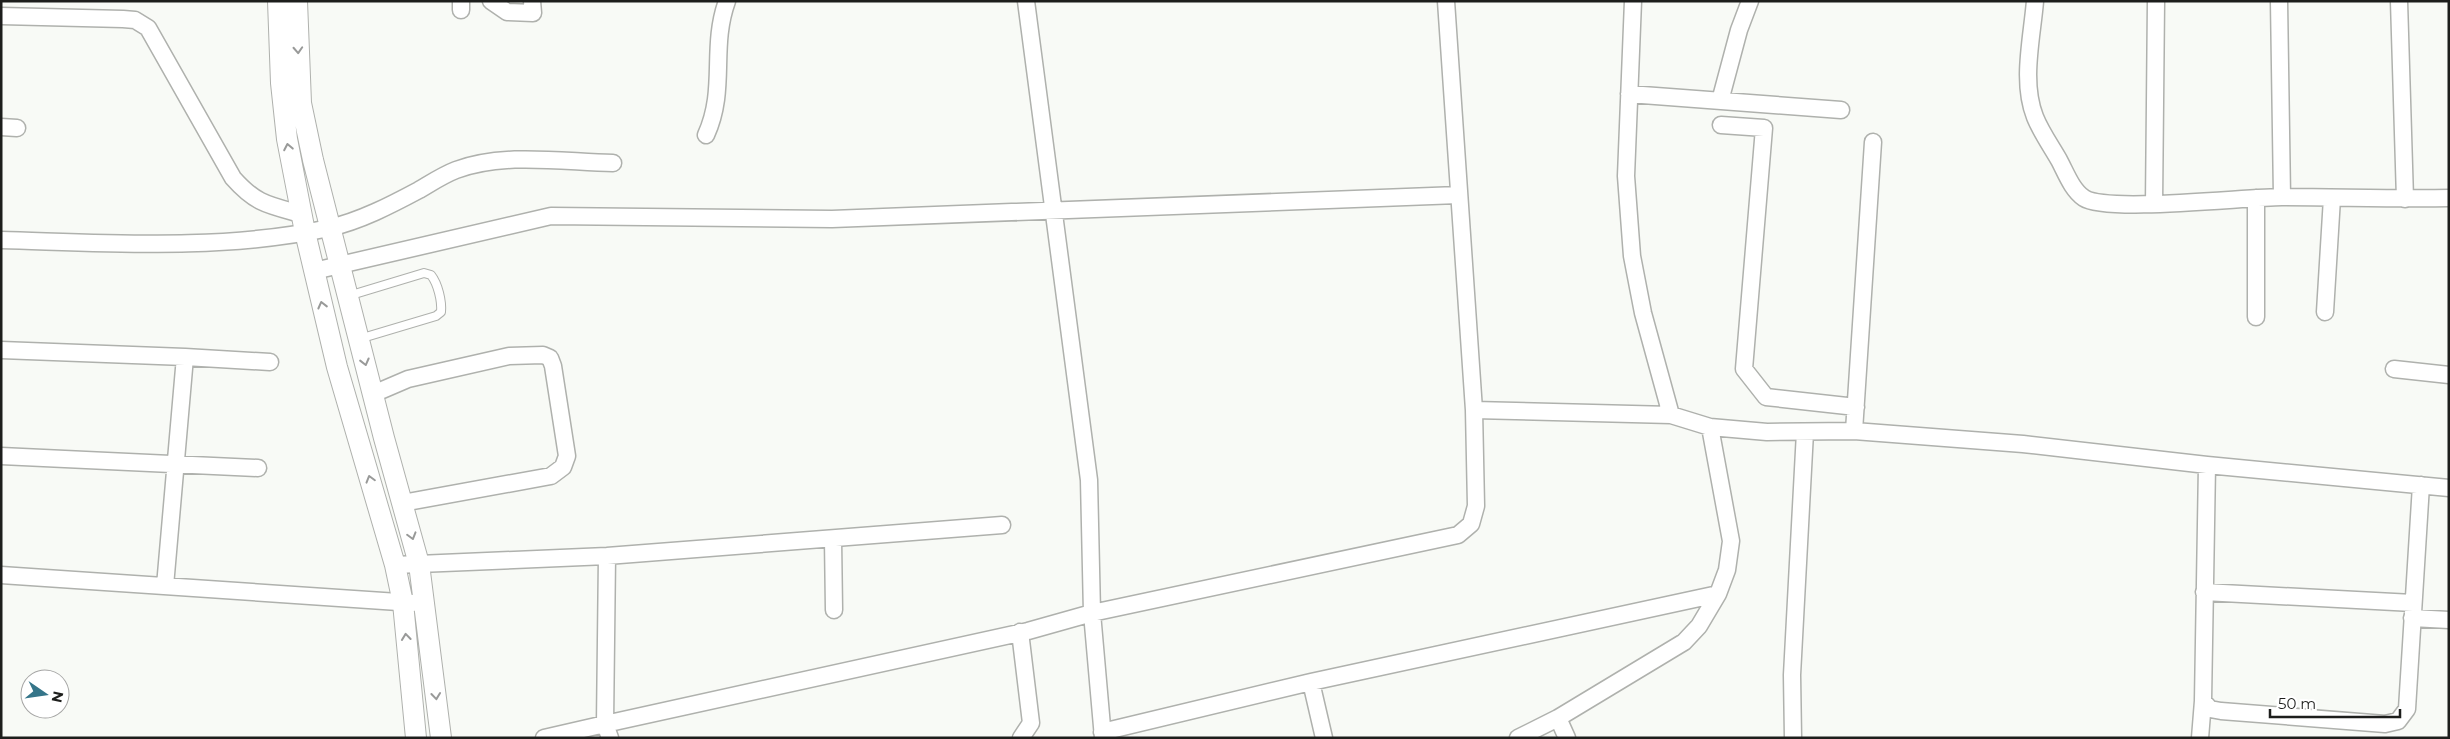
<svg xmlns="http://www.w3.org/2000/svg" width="2450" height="739" viewBox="0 0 2450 739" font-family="Montserrat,sans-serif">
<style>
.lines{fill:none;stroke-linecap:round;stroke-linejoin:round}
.service-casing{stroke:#afb1ad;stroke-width:10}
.minor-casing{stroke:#afb1ad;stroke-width:19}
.tertiary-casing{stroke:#afb1ad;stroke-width:22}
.service{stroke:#fff;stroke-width:8}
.minor{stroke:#fff;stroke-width:16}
.tertiary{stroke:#fff;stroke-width:20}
.oneway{stroke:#999a99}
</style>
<rect width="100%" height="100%" fill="#f8faf6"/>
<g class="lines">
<g class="service-casing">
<path id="service" d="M348,296L424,273L431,275C438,284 442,301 441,312L436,316L359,339"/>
</g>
<g class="minor-casing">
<path id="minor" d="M491,1L507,12L533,13L532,1
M1026,1L1089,480L1092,613L1103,738
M1446,1L1474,410L1671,415L1710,427L1767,432L1854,431L2023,444L2207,465L2449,488
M1633,1L1626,176L1632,256L1643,313L1671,415
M2035,1C2032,38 2021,82 2035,117C2041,132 2051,146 2059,160C2066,173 2072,190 2084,198C2107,213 2246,197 2282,197C2338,197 2393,199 2449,198
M2279,1L2282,197
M2399,1L2405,199
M461,10V1
M1,16L123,19L135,20L148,28L233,178C256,204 268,205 301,214
M1629,94L1841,110
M1720,101L1739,30L1750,1
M1721,125L1764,128L1744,369L1766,397L1856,407
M1,127L17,128
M706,135C727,89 710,48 727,1
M2256,198V317
M2154,204L2156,1
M1,240C110,243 222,251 329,228C360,221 391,205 419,190C431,183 443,175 456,170C504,152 563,162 613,163
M314,271L551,216L832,219L1458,195
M2325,312L2332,198
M1,350L185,357L165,586
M185,357L270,362
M2394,369L2449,375
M373,394L408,379L509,356L543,355L550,358L553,366L567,456L563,467L551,476L402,503
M1854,431L1873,142
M1,456L258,468
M2207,465L2203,701L2210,709L2221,711L2385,724L2398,721L2407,709L2421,485
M833,539L834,610
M607,556L605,724L1028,631L1092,613L1458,535L1471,524L1476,506L1474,410
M395,565L607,556L1002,525
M1,575L413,603
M2204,592L2413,603
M2412,618L2449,620
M1020,632L1031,723L1021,738
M1311,682L1324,738
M1102,732L1311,682L1718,594L1727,570L1731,541L1710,427
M544,738L605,724L610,738
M1518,738L1558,718
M1567,738L1558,718L1684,642L1699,626L1718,594
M1793,738L1792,675L1805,432
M2200,738L2203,701"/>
</g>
<g class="tertiary-casing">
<path id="tertiary" d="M278,1L281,83L287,139L305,232L337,367L395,565L403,603L416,738
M297,1L301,103L313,160L384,438L419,564L441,738"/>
</g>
<use href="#service" class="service"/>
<use href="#minor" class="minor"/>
<use href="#tertiary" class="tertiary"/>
</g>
<defs><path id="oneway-chevron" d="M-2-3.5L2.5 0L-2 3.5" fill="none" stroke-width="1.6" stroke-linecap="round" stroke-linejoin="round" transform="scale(1.25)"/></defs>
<g class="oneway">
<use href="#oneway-chevron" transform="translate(298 50) rotate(87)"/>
<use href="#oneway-chevron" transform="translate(288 147) rotate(-101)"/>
<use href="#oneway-chevron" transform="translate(322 305) rotate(-104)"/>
<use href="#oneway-chevron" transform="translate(365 362) rotate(76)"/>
<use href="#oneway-chevron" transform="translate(370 479) rotate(-106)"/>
<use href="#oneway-chevron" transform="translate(412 536) rotate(74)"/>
<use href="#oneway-chevron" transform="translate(406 637) rotate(-96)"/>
<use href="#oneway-chevron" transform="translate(436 696) rotate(84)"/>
</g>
<rect width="2450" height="739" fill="none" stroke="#1d1e1c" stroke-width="5"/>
<g transform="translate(45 694) rotate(103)"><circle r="24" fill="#ffffff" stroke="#a5a5a4"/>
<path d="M0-4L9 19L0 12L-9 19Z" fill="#357589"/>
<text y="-8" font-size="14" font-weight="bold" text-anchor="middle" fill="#1d1e1c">N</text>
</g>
<path d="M2270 709v8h130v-8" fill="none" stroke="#1d1e1c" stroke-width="2.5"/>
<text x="2278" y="709" font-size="15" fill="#1d1e1c" stroke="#ffffff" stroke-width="4" paint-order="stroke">50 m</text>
</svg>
